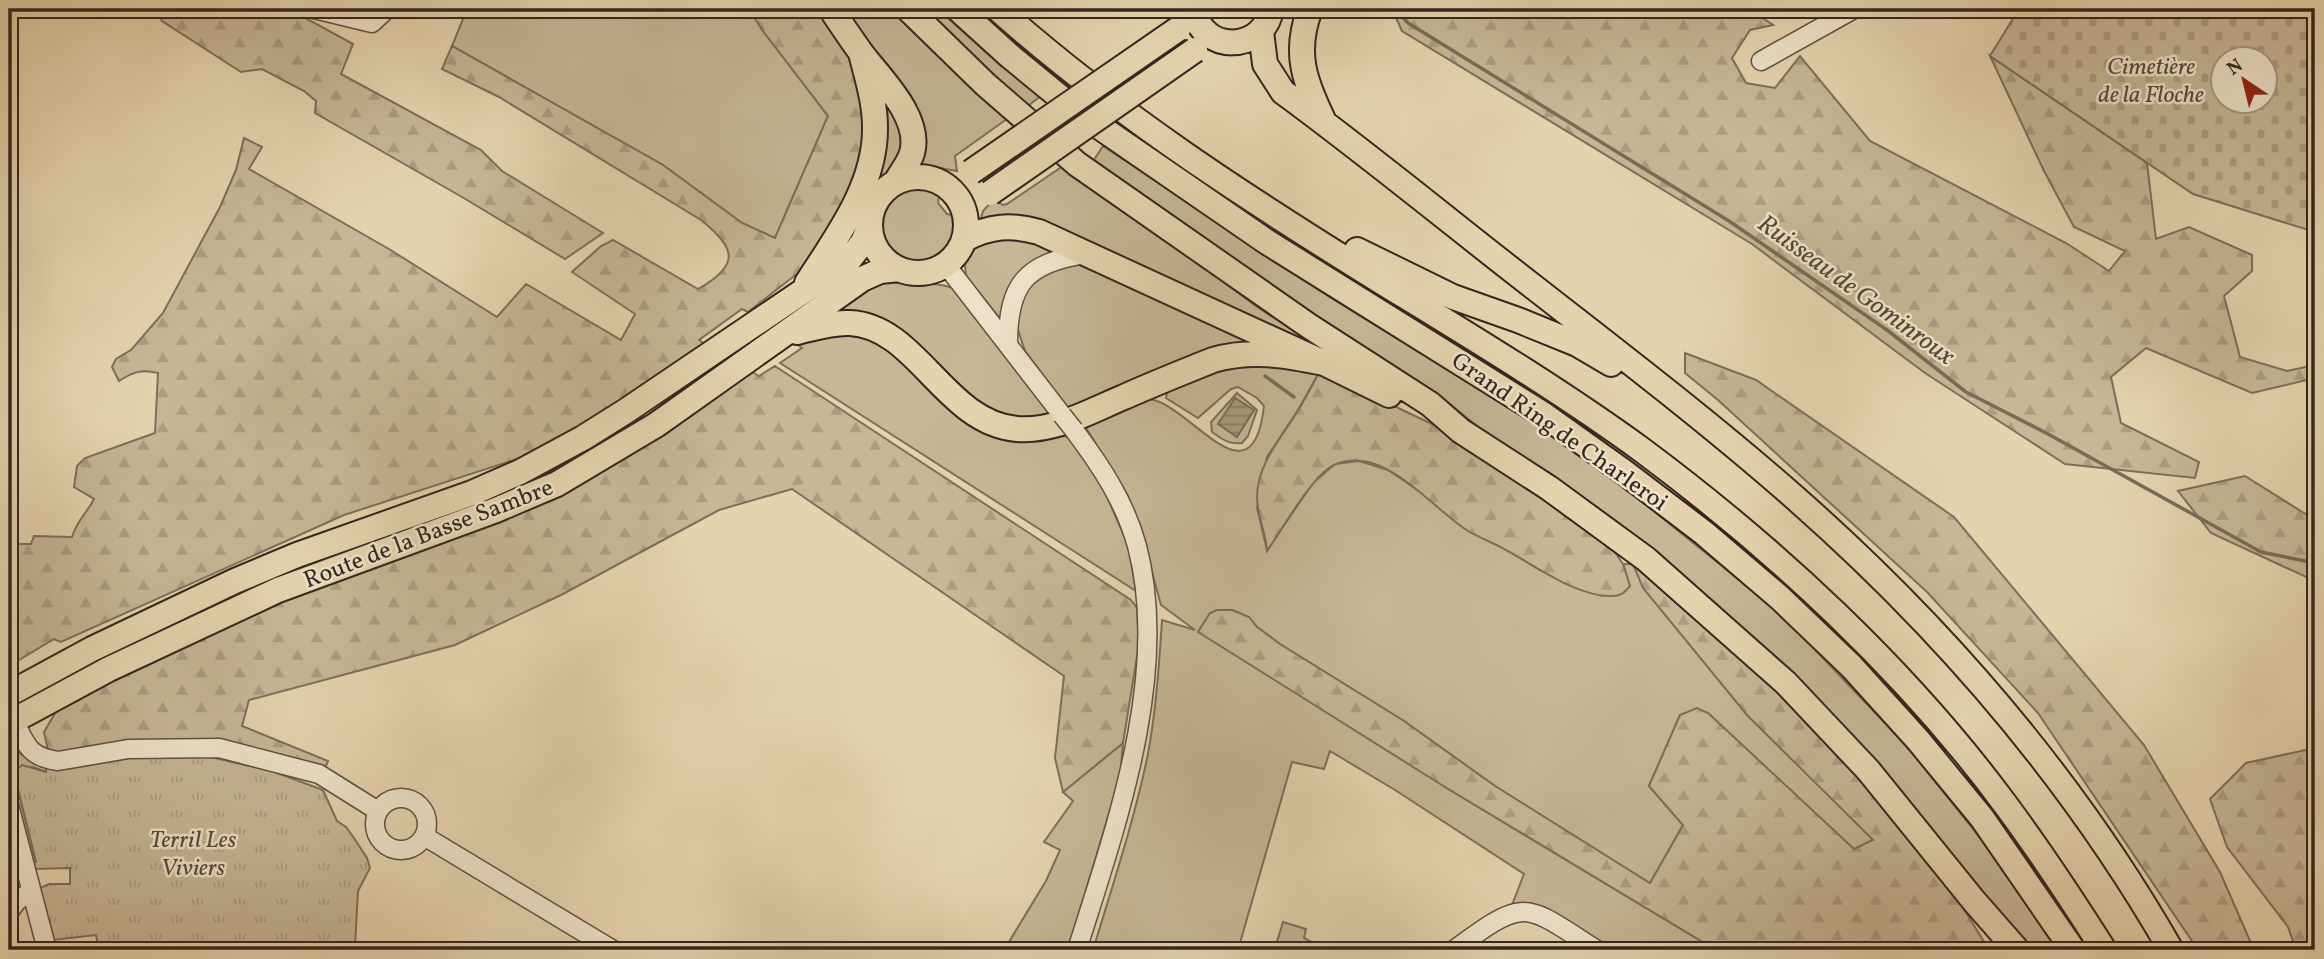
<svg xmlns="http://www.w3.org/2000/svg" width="2324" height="959" viewBox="0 0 2324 959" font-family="Vollkorn,serif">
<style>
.grass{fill:#c8b696;stroke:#7e6e5a;stroke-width:2}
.forest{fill:url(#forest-firs);stroke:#7e6e5a;stroke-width:2}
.cemetery{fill:url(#cemetery-stones);stroke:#7e6e5a;stroke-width:2;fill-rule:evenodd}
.park{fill:url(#park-tufts);stroke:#7e6e5a;stroke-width:2}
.water{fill:url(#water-rules);stroke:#7a6b57;stroke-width:2}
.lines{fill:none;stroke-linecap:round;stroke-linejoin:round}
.stream{stroke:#7a6b57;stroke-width:3.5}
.minor-casing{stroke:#605242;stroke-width:21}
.highway-casing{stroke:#34271e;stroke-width:28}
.minor{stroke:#efe2ca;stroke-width:18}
.highway{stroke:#e6d3ae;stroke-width:24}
.minor-bridge-casing{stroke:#605242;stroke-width:21;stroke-linecap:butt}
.highway-bridge-casing{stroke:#34271e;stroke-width:28;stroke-linecap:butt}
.minor-bridge{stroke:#efe2ca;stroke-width:18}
.highway-bridge{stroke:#e6d3ae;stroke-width:24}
.labels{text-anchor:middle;stroke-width:5;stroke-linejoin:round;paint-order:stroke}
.park-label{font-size:24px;font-style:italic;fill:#594b3c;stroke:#efe2ca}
.street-label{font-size:24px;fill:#34271e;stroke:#efe2ca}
.water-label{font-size:26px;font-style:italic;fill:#57493a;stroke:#efe2ca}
</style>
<defs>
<pattern id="forest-firs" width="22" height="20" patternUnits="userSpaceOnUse" patternTransform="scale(1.75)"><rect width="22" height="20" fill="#c8b696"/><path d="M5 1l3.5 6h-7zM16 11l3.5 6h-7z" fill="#ac9c81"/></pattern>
<pattern id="cemetery-stones" width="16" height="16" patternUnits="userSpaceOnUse" patternTransform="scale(1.75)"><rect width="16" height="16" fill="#c8b696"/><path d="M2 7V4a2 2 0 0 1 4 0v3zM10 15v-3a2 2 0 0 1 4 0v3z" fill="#ac9c81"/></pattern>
<pattern id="park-tufts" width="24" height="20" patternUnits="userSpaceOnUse" patternTransform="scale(1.75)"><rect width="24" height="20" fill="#c8b696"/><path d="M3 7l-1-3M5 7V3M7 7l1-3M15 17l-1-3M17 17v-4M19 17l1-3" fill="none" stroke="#ac9c81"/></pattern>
<pattern id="water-rules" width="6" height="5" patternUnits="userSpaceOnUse" patternTransform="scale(1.75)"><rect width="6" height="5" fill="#a9997d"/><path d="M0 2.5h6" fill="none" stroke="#8a7d66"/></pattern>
</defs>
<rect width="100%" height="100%" fill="#e6d3ae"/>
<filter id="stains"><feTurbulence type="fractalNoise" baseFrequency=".00286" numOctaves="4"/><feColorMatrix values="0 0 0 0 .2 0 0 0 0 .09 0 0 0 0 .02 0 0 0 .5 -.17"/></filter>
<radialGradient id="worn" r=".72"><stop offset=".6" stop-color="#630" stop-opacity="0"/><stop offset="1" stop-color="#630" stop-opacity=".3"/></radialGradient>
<path class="grass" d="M467,9H749L763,31L828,116L775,238L742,223L663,165L452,46Z
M839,9H895L1007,119L955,156L957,171L928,166H910L917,146Z
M921,9H938L1000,65L1042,95L1024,109Z
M874,88L899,116L903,151L893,171L880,179L866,196L859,228L842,252Z
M1103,146L1328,296L1578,450L1779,612L1905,744L2038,910L2060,950H2022L1828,711L1440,396L1218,253L1092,163Z
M1066,164L1257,307L1331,355L1289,337L980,222L983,211L994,199L1003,205L1007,204Z
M928,188L939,195L938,203L947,214L952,215C958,221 957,227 955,235C943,282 868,265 883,212C889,192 910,189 928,188Z
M996,231L1076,253L1041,262L1002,321L966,277L965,265L970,247Z
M1082,262L1263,344L1072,414L1025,351L1014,318L1022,293L1049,267Z
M890,279C912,286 935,280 955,289L1034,388L1054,420L1002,423L916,353L829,317L862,286Z
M850,331L879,339L951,402L1062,431L1066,437L1068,435L1098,476L1129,547L1136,591L780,363L802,348L794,342Z
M1251,360L1320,371L1298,410L1267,457L1257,508L1267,550L1313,483L1335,464L1359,461L1388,470L1507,550L1540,570L1578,588L1603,596L1630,586L1623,564H1633L1747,715L1874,839L1854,850L1708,713L1680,715L1649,786L1683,825L1650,884L1495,786L1404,721L1280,644L1257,627L1249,617L1232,610L1445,787L1716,950H1589L1538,917L1512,905L1524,874L1395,790L1330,751L1324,769L1292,762L1238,950H1093C1112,887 1133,824 1147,759C1156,713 1159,666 1162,620L1195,630L1161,605L1144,542L1128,496L1083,423C1103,414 1131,394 1154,400C1194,411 1253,505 1264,406L1257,398L1238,387L1231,389L1198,418L1166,398L1169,383Z
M1237,393L1257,410L1248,436L1242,443C1229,445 1222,439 1212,432L1211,422Z
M1123,743L1120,777L1068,950H1004L1046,881L1060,850L1044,842L1073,801L1063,792Z
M9,747L46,768V772L33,767L16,770L17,785L36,862L30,863L12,785C13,771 9,761 9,747Z
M1283,922L1306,929L1304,938L1326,950H1289L1276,945Z"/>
<path class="forest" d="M163,9H289L353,44L341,74L481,150L502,171L603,233L565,259L462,197L315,113L316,101L304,91L262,69L241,72L162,21L159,15Z
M749,9H826L861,71L868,112L853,193L816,252L798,273L748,312L742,309L699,340L705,344L599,419L523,457L344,515L61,642L54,639L9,666V544H31L34,536L72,537C78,518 86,515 94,499L74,487L77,466L85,458L155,433L158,373C141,369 133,372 119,381L112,367L116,359L131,350L163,313L220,207L236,170L244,138L262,147L249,169L389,249L497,317L526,284L621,340L635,314L572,272L601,246L613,240L698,289C740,265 737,249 701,220L499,97L442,69L452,46L663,165L742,223L775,238L828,116L763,31Z
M1392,9H1749L1773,25L1750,30L1732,58L1746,83L1775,88L1800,56L1870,141L2066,243L2109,271L2125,251L2074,227L2044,171L1990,56L2147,163L2156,239L2189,227L2252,255V271L2224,296L2240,357L2287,371L2315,365V378L2252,393L2146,348L2111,377L2121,423L2199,462L2195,478L2065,464L1925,373L1752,244L1402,31Z
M1685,353L1756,380L1954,517L2144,745L2220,872L2254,950H2198L2038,713L1927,592L1718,400L1685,373Z
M775,366L1131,600L1137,608L1139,644L1123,743L1063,792L1055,758L1064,676L792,489L719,510L561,595L455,645L249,700L242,726L328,761L324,771L196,748L50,760L44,732L61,703L250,612L557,492L747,369L759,376Z
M1320,371L1451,433L1538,487L1614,551L1623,564L1630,586C1624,593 1621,596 1612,596C1577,597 1536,566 1506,550C1494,543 1480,538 1468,531C1431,508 1386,445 1336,464C1313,473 1282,530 1267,551C1266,532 1257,516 1257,497C1257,464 1282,437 1299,409C1306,397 1313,384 1320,371Z
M2245,476L2315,520V581L2211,533L2178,491Z
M1633,564L1650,575L1817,727L1959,901L1989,950H1716L1445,787L1198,632L1210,613L1217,610H1232L1249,617L1257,627L1280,644L1404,721L1495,786L1650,883L1683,825L1649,786L1680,715L1697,708L1708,713L1854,849L1873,840L1747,715L1643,588Z
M2315,748V950H2296L2288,927L2227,847L2210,799L2246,763Z"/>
<path class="cemetery" d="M2019,9H2315V232L2193,194L1990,56ZM2222,60H2264V102H2222Z"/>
<path class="park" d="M146,755L206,756L272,771L323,790L337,821L346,827L354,838L367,858L370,868L358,891L355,947L357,950H99L96,935L53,940L38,889L49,884H70V868L33,869L30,863L36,862L17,785L16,770L22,765L46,772V768L67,769Z"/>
<path class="water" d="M1235,398L1254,410L1237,437L1218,424Z"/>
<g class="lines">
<path class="stream" d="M1396,9L1408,23L1729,221L1887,330L1966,392L2048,434L2261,552L2315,563
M1265,376L1294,397"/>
<g class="minor-casing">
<path id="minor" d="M314,9L372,23L387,9
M1761,61L1854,9
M946,265L1062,415
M1008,343C1008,284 1026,263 1085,254
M1074,430C1101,466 1125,502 1137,546C1171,674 1115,829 1077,950
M14,720C26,745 29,757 58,761L128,749L219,748L319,774L378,811
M375 824a26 26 0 1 1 52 0a26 26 0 1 1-52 0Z
M9,805L47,950
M424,836L613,950
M9,912L17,901L31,891
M1454,950C1527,896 1523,903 1597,950"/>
</g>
<g class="highway-casing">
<path id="highway" d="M831,9C841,24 851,39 862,54C881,79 922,118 912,153C909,163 901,173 896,182
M908,9L985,84L1077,164L1309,326L1430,404L1461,431L1549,488L1646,559L1786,683L1868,770L1974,901L2017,950
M958,9L1011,57L1078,112L1267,242L1544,415L1624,472L1704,533L1779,597L1851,666L1918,740L1982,818L2073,950
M998,9C1116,114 1248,199 1382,282C1470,336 1558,389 1642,450C1775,549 1906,670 2005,804C2040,851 2073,901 2104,950
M1194,9C1201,54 1264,53 1271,9
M1310,9C1293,54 1305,81 1324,122
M1261,31L1265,64L1283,92C1369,155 1451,223 1535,288C1622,356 1710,423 1793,496C1941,626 2073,779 2171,950
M870 225a48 48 0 1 1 96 0a48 48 0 1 1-96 0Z
M965,239C990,226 1011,224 1039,232L1324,363L1389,395
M1357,250L1453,297L1518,320L1577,344L1611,364
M807,283C837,236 876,185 875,127C875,102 867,77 861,53
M797,332C814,328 832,322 850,323C917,326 945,423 1017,429C1055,432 1090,411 1124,397C1153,384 1183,372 1213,360C1252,349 1285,355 1324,363
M9,694L92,649L235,581L297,555L472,493L520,472L583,438L626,411L849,260L863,242L870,225
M9,723L109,669L278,590L496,510L557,484L656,425L862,279L880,271L899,269"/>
</g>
<use href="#minor" class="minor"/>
<use href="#highway" class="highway"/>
<g class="minor-bridge-casing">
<path id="minor-bridge" d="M1062,415L1074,430"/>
</g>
<g class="highway-bridge-casing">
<path id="highway-bridge" d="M971,172L1178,29
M990,193L1195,50"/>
</g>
<use href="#minor-bridge" class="minor-bridge"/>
<use href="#highway-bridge" class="highway-bridge"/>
</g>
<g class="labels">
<g class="park-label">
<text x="2151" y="74">Cimetière<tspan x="2151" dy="28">de la Floche</tspan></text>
<text x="193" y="847">Terril Les<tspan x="193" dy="28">Viviers</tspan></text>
</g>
<g class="street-label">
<text transform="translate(1560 431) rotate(35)" y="8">Grand Ring de Charleroi</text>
<text transform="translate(428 533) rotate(-21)" y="8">Route de la Basse Sambre</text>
</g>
<g class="water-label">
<text transform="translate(1857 289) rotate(36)" y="9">Ruisseau de Gominroux</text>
</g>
</g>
<rect width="2324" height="959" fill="none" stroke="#e6d3ae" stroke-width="35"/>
<rect x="10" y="10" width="2303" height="938" fill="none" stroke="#34271e" stroke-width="3.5"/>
<rect x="18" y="18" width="2289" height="924" fill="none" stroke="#34271e" stroke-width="2"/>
<g transform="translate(2244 80) rotate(325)"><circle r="33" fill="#efe2ca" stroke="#a49785" stroke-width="2"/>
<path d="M0-5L12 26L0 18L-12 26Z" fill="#8f2418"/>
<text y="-10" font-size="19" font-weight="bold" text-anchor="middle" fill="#34271e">N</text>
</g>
<rect width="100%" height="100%" filter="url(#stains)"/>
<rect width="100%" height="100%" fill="url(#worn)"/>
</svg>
